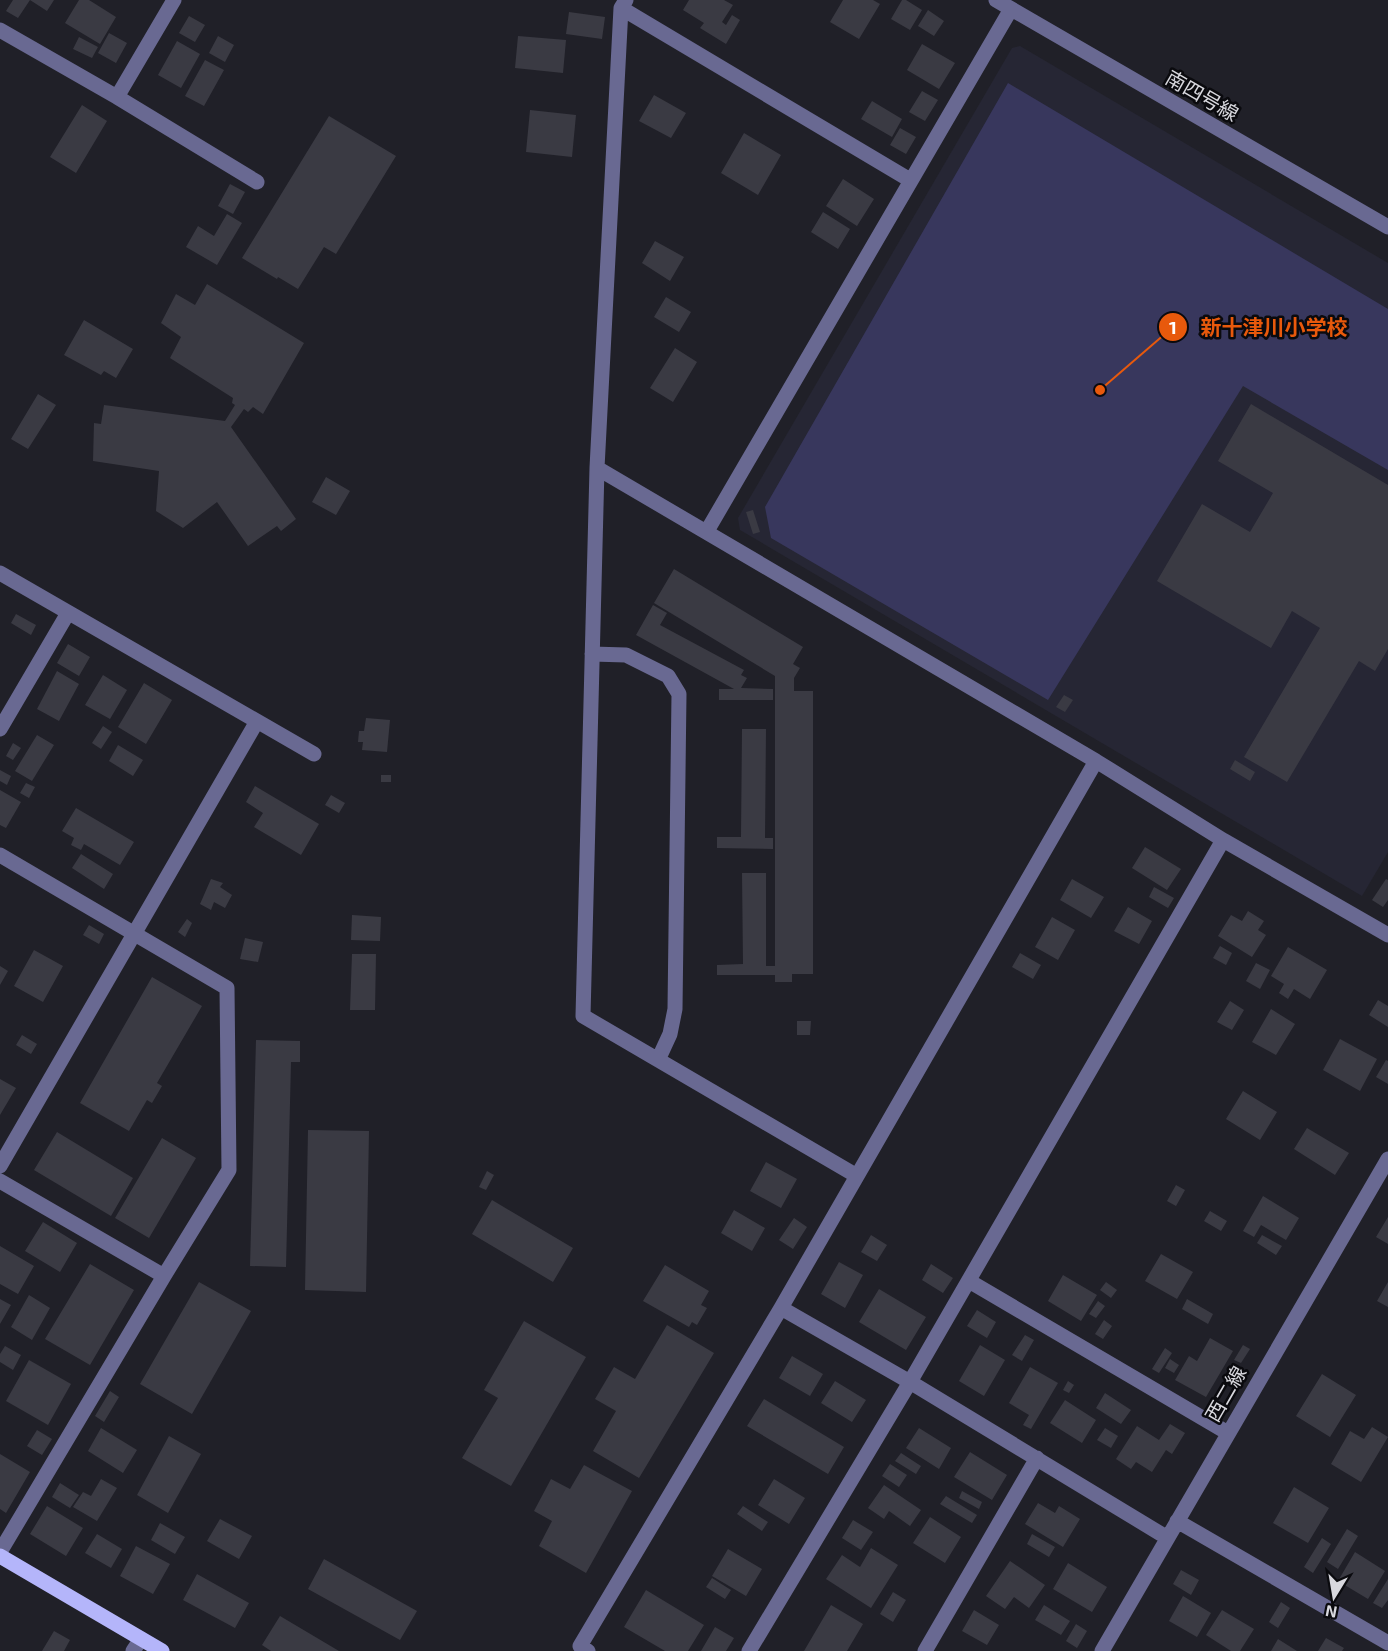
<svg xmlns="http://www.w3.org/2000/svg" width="1388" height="1651" viewBox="0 0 1388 1651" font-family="'Exo 2','Noto Sans JP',sans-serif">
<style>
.built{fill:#262634}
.green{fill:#38375d}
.building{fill:#3a3a43}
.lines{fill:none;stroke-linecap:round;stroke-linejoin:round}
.minor{stroke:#696992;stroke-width:15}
.major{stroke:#b4b5fa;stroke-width:15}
.labels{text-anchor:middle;stroke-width:5;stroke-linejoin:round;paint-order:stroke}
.street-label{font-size:20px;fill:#d8d8de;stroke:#0a0a0e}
.leader{fill:none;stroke:#e8590c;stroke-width:2}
.callout-dot{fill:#e8590c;stroke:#0a0a0e;stroke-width:2}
.mark-label{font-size:18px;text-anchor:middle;font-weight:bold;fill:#fff}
.callout-label{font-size:21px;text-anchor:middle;font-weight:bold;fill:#e8590c;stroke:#0a0a0e;stroke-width:5;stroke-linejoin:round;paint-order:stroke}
</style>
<rect width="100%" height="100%" fill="#202028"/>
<path class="built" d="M1020,46L1388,263V852L1362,896L740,530L738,518L1012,48Z"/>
<path class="green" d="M1008,83L1388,309V470L1243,386L1048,700L771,538L765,507Z"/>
<path class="building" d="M13,0H54L47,11L30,0L18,18L6,11Z
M79,0H89L116,17L100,44L65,23Z
M689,0H724L733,5L722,22L726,25L732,15L740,20L726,44L700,28L704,23L683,10Z
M843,0H873L880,4L859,39L830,22Z
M902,0H906L922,10L910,30L891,19Z
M928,10L944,21L934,36L918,26Z
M569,12L605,17L602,39L566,34Z
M189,16L205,25L195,42L179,33Z
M109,33L127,43L116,63L98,53Z
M218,36L234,45L225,62L209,53Z
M518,36L566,40L563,73L515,68Z
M79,37L98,47L92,58L73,49Z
M177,41L200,54L181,88L158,75Z
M922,44L955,63L939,89L907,70Z
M205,60L224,70L204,106L185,96Z
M922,91L938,100L925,121L909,112Z
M654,95L686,113L671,138L639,121Z
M872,101L902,119L892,137L861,119Z
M82,105L107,121L76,173L50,157Z
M530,110L576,115L572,157L526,152Z
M329,116L396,156L336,254L324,247L298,289L278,277L277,279L242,258Z
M900,128L916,137L906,154L890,145Z
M744,133L781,155L758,195L721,173Z
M843,179L874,199L857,226L826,206Z
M230,184L245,192L233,214L218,206Z
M823,212L850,229L838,249L811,232Z
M227,214L242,223L217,265L186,247L198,226L214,236Z
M655,241L684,257L670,281L642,263Z
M207,284L304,343L263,414L253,407L248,412L244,409L231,427L296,519L281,531L277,526L248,546L217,502L183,528L156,511L159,471L93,461L94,423L101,424L104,405L225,421L235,405L232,403L233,398L170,358L181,337L161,323L176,294L195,305Z
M666,297L691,312L679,332L654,317Z
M84,320L133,349L116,378L104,371L101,375L64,355Z
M675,348L697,362L673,402L650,388Z
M38,394L56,405L28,449L11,439Z
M1251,404L1388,485V649L1375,671L1359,661L1287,782L1244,757L1320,628L1292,611L1271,648L1157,581L1202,504L1250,532L1273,493L1218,461Z
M326,477L350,491L336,515L312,502Z
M753,510L760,532L753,534L746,512Z
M674,569L803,647L793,664L800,668L794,678V691H813V974H792V982H775V975H717V965L743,964L742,873H766V966H775V676L654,603Z
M653,605L667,613L660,625L744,670L741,675L747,678L741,688L773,689V700H719V689H734L636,635Z
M16,614L36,625L31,635L11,623Z
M68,644L90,657L79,676L57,663Z
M57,671L79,684L59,721L37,709Z
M103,675L127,690L110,719L85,705Z
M144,683L172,700L146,744L118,727Z
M1064,695L1073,700L1065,712L1056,707Z
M366,718L390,720L387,752L362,750L363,742H358L359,731H364Z
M103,726L112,732L101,749L92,743Z
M742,729H766L765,838H773V849L717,848V837H741Z
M37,735L54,745L32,781L15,771Z
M13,743L21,748L13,760L6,756Z
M118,745L143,760L133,776L109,761Z
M1235,760L1255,772L1250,781L1230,769Z
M0,770L11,776L7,785L0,781Z
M381,775H391V782H381Z
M26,783L35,787L29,798L20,793Z
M255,786L319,824L301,855L254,827L263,813L246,802Z
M0,790L21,802L6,828L0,825Z
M331,795L345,803L339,813L325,805Z
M76,808L134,842L120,865L84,844L81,850L71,845L74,838L62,831Z
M1145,847L1181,869L1167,890L1132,868Z
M81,854L113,874L104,889L72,868Z
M211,879L223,883L220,887L232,895L225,908L214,902L211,910L200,904Z
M1072,879L1104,897L1091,918L1060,900Z
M1386,879L1388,880V900L1383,907L1372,900Z
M1154,887L1174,898L1168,908L1149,897Z
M1128,907L1152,921L1139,944L1114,931Z
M1248,911L1264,921L1258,930L1266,935L1252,957L1218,936L1231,915L1242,921Z
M352,915L381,917L380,941L351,940Z
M1052,917L1075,930L1058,960L1035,947Z
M187,919L192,923L185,937L178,932Z
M89,925L104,934L99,944L83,935Z
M245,938L263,942L258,962L240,959Z
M1220,946L1232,953L1226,965L1213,958Z
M1288,947L1327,970L1310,999L1294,989L1288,999L1279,993L1284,984L1271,976Z
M34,950L63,966L43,1002L14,986Z
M1020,953L1041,965L1033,979L1012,967Z
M352,954H376L375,1010H350Z
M1256,963L1270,970L1260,989L1246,981Z
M0,966L8,971L0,985Z
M152,977L202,1006L157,1083L162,1086L152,1103L147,1100L129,1131L80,1103Z
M1378,1000L1388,1006V1027L1369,1015Z
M1230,1001L1244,1010L1232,1030L1217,1022Z
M1271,1009L1295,1024L1276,1055L1252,1042Z
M797,1021H811L810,1035H797Z
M22,1035L37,1044L31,1054L16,1045Z
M1340,1039L1377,1059L1360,1091L1323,1070Z
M256,1040L300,1041V1062H291L286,1267L250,1266Z
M1386,1060L1388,1061V1084L1376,1077Z
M0,1079L16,1088L0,1115Z
M1243,1091L1277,1112L1260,1140L1226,1119Z
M1307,1128L1349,1153L1335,1175L1294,1149Z
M308,1130L369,1131L366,1292L305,1290Z
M57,1132L133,1178L111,1216L34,1170Z
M162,1138L196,1158L149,1238L115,1218Z
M766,1162L797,1179L781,1208L750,1191Z
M487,1171L494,1175L486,1190L479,1187Z
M1176,1185L1185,1190L1176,1206L1167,1201Z
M1263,1196L1299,1218L1286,1240L1261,1225L1254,1237L1243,1231Z
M492,1200L573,1248L553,1282L472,1234Z
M734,1210L765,1228L752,1251L721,1233Z
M1210,1211L1227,1221L1221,1231L1204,1221Z
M1388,1217V1244L1376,1237Z
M794,1218L807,1227L793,1249L779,1240Z
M43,1222L77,1243L60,1272L25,1251Z
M871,1235L887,1245L877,1261L861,1252Z
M1262,1235L1282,1246L1276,1255L1257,1243Z
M0,1246L34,1266L18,1294L0,1284Z
M1161,1254L1193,1272L1177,1299L1145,1281Z
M839,1262L863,1275L845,1308L821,1294Z
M90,1264L134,1290L90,1365L45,1339Z
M931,1264L953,1278L943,1293L922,1280Z
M665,1265L709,1291L701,1305L707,1308L697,1325L692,1322L689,1327L643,1301Z
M1063,1275L1097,1295L1081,1321L1048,1301Z
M199,1282L251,1311L192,1414L140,1384Z
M1106,1282L1117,1290L1111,1298L1100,1290Z
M1388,1282V1307L1377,1301Z
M879,1289L926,1317L906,1350L859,1322Z
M29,1295L50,1308L32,1340L11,1327Z
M0,1299L11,1305L0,1324Z
M1187,1299L1213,1314L1208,1324L1182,1309Z
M1098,1301L1105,1306L1096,1318L1089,1314Z
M977,1310L996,1322L987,1338L967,1326Z
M1104,1320L1112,1326L1103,1339L1095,1334Z
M524,1321L586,1357L511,1486L462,1458L498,1398L484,1390Z
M667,1325L714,1353L639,1478L593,1451L616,1411L595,1399L614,1367L635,1379Z
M1025,1335L1034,1340L1022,1361L1012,1355Z
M1210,1338L1233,1351L1206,1397L1175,1380L1189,1356L1197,1361Z
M980,1345L1005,1360L984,1396L959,1381Z
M1243,1345L1250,1349L1241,1363L1234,1360Z
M5,1346L21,1355L13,1370L0,1362V1354Z
M1165,1348L1172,1353L1159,1373L1152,1369Z
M792,1356L823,1374L810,1396L779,1378Z
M1170,1359L1179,1365L1174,1373L1165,1368Z
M29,1360L71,1384L48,1425L6,1401Z
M1030,1367L1058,1383L1031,1429L1023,1425L1029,1415L1009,1403Z
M1322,1374L1356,1395L1330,1437L1296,1416Z
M835,1381L866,1400L852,1422L821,1403Z
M1068,1381L1074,1385L1069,1393L1063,1390Z
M110,1391L119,1397L104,1422L95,1416Z
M1105,1393L1131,1410L1121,1424L1096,1408Z
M764,1399L844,1447L828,1474L747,1426Z
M1065,1400L1096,1420L1082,1443L1050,1423Z
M1170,1424L1185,1433L1172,1454L1166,1450L1152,1472L1136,1462L1131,1469L1116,1459L1137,1426L1159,1440Z
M1372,1427L1388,1437L1361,1482L1331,1464L1350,1431L1364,1439Z
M101,1428L137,1450L123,1473L88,1451Z
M919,1428L951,1448L939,1469L906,1448Z
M1105,1428L1118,1436L1111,1448L1097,1440Z
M37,1430L52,1439L42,1455L27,1446Z
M169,1436L201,1454L168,1513L137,1495Z
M970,1452L1007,1475L992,1500L954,1477Z
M901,1453L921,1466L916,1474L895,1461Z
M0,1454L30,1472L6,1513L0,1509Z
M890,1464L907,1475L899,1487L882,1476Z
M584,1465L632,1491L586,1573L539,1546L552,1521L534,1511L551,1479L570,1489Z
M101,1479L117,1488L97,1521L73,1507L83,1492L91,1496Z
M774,1479L805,1498L789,1524L758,1505Z
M60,1483L79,1495L70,1508L52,1497Z
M884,1485L921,1510L910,1526L889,1511L884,1519L868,1508Z
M1294,1487L1329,1508L1308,1543L1273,1523Z
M962,1491L982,1502L979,1509L959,1498Z
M946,1496L977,1515L972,1523L940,1504Z
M1038,1503L1055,1513L1059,1506L1080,1519L1063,1547L1025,1524Z
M47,1506L83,1528L66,1556L30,1534Z
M743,1506L768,1522L762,1531L737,1514Z
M930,1517L961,1537L945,1563L913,1543Z
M220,1519L252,1536L239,1559L207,1541Z
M853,1520L873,1532L861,1550L842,1538Z
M160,1523L185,1537L175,1554L151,1540Z
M1347,1529L1358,1536L1338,1569L1327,1562Z
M97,1534L122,1549L111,1568L85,1553Z
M1032,1534L1055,1547L1049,1557L1027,1544Z
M1322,1538L1331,1544L1313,1573L1304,1567Z
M136,1546L170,1564L153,1594L120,1576Z
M871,1548L898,1565L871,1608L826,1579L842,1555L860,1567Z
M728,1549L762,1569L746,1596L712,1576Z
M1355,1552L1385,1571L1368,1599L1338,1581Z
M324,1559L417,1611L400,1640L308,1589Z
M1010,1561L1045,1585L1029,1608L1014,1597L1005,1609L986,1596Z
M1068,1563L1107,1587L1092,1612L1053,1589Z
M1181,1570L1199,1580L1191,1595L1173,1584Z
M197,1574L249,1603L235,1628L183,1600Z
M712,1578L731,1590L725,1599L706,1587Z
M1388,1579V1600L1382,1608L1373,1603Z
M646,1590L704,1625L688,1651H665L624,1627Z
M893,1592L906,1600L893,1622L880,1614Z
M1183,1596L1211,1613L1197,1637L1169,1621Z
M1281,1602L1290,1608L1278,1628L1269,1622Z
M831,1605L863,1624L847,1651H804Z
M1044,1605L1070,1621L1061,1635L1035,1620Z
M974,1610L999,1625L987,1645L962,1631Z
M1222,1610L1254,1629L1240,1651H1231L1206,1635Z
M280,1616L339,1651H271L262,1645Z
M1076,1624L1087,1631L1077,1648L1066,1641Z
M715,1627L734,1638L726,1651H701Z
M54,1631L70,1640L64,1651H42Z
M1326,1638L1344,1648L1342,1651H1318Z
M1278,1639L1297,1651H1271Z"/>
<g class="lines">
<path class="minor" d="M626,0L621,8L597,468L583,1016L857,1176
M996,0L1388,227
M621,8L910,180
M0,30L117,97L257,182
M117,97L174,0
M597,468L1096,761L1223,840L1388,935
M707,531L1011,9
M0,573L314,754
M592,654L626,655L668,676L679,694L675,1009L670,1034L658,1060
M0,729L68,613
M0,855L227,988L229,1170L164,1276L0,1552
M0,1166L256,723
M0,1181L164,1276
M969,1281L1228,1433
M781,1308L910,1382L1166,1537
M1177,1521L1388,1643
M133,1651L141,1639
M588,1651L580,1646L781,1308L1096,761
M749,1651L910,1382L1223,840
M925,1651L1037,1458
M1102,1651L1388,1159"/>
<path class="major" d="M0,1556L162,1651"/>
</g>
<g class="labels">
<g class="street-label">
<text transform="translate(1202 96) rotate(30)" y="7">南四号線</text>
<text transform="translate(1226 1394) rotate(-60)" y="7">西二線</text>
</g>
</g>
<path class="leader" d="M1100 390L1173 327"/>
<g class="callout-dot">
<circle cx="1100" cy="390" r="6"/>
<circle cx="1173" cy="327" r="15"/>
</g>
<g class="mark-label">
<text x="1173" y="334">1</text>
</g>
<g class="callout-label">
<text x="1274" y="335">新十津川小学校</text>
</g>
<g transform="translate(1334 1597) rotate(191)" stroke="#0a0a0e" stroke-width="4.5" paint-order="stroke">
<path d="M0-4.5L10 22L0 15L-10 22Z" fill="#d8d8de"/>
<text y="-9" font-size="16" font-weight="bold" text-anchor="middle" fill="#d8d8de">N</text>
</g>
</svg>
